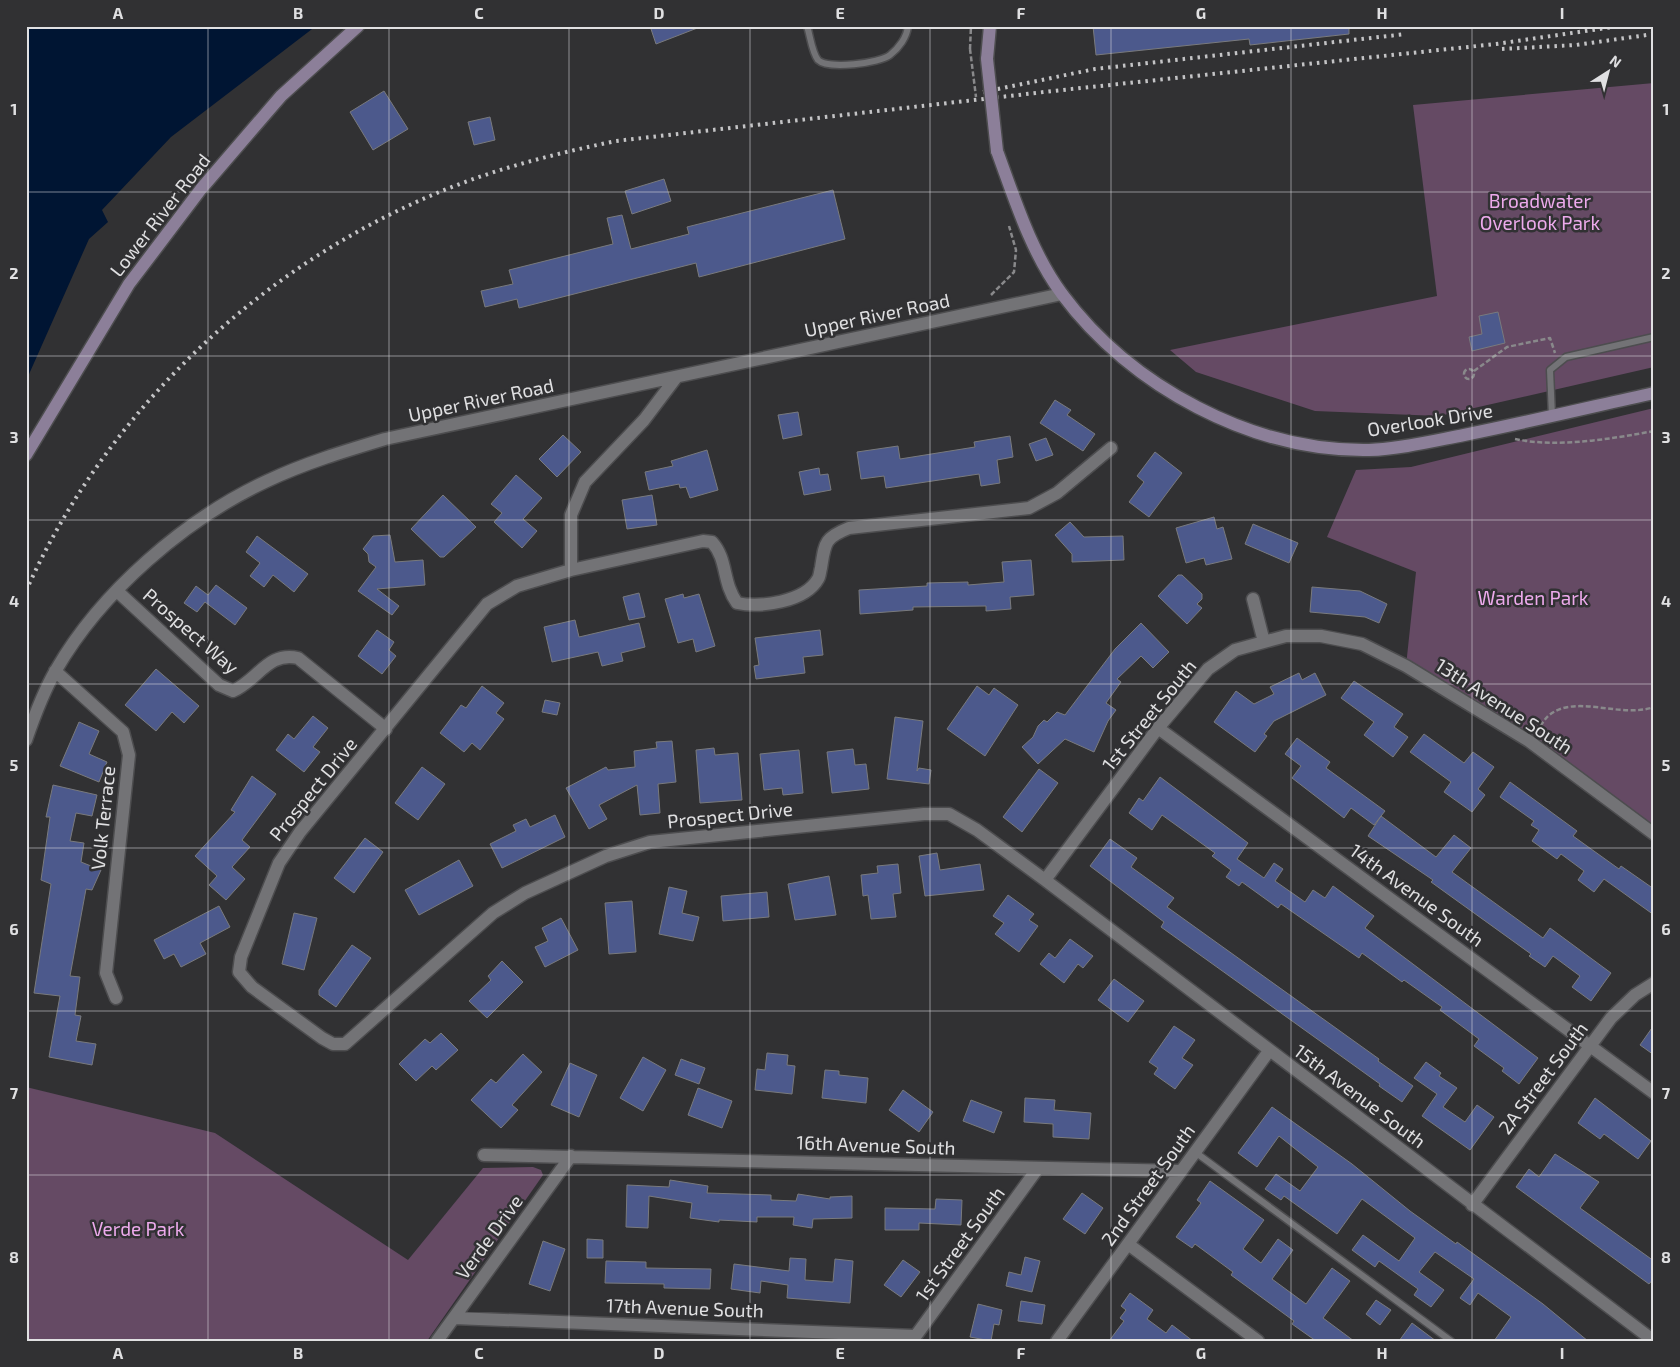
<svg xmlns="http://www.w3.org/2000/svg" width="1680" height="1367" viewBox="0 0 1680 1367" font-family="'Exo 2',sans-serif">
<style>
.green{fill:#654a64}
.water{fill:#001533}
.building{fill:#4c598c;stroke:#797a7d}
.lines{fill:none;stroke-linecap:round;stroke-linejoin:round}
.lane-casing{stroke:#4d4d4f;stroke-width:9}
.street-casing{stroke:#4d4d4f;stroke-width:15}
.secondary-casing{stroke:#4d4d4f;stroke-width:15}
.path{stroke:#89898b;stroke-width:2.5;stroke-dasharray:5 2.5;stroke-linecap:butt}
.lane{stroke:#737376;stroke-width:6}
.street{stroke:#737376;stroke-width:12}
.secondary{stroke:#8c7f99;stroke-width:12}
.rail{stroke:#c4c4c6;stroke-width:4;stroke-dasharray:2.5 5;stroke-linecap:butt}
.secondary-bridge-casing{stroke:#4d4d4f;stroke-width:15;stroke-linecap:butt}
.path-bridge{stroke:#89898b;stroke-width:2.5;stroke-dasharray:5 2.5;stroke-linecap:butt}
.secondary-bridge{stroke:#8c7f99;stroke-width:12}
.grid{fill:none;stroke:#e0e0e2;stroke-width:1;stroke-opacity:0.55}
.labels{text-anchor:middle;stroke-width:5;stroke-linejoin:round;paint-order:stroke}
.park-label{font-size:19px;fill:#edaaec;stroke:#313133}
.street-label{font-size:19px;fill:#e0e0e2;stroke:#313133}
.neatline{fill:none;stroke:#e0e0e2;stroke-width:2}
.grid-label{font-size:16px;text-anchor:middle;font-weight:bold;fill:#e0e0e2}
</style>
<rect width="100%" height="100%" fill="#313133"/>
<path class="green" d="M1654,83V367L1439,416L1315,411L1196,372L1170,350L1437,296L1413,105Z
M1654,408V834L1529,741L1406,666L1416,572L1327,537L1356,470L1411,467Z
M26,1087L215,1133L408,1260L483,1168L533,1167L541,1170L543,1175L427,1341H26Z"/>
<path class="water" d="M26,26H316L171,137L102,210L108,222L89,239L26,381Z"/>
<path class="building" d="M650,26H700V27L656,44Z
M1093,26H1349V34L1250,45L1249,39L1096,55Z
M384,91L408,129L373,150L350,112Z
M490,117L495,140L474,145L468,122Z
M664,179L671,201L632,214L625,191Z
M833,190L845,239L699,277L696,263L519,308L517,299L485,307L481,291L513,284L509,270L613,244L607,218L622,215L631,249L689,234L687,227Z
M1498,312L1505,343L1472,351L1469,337L1482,334L1479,316Z
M1055,400L1071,410L1067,415L1095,434L1083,451L1040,423Z
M798,412L802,435L783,439L778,415Z
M563,435L581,452L557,477L539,459Z
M1010,436L1013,457L997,460L1000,483L981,486L979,474L886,488L884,476L861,479L857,452L898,446L900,459L975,447L974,442Z
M1046,438L1053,455L1036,461L1029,444Z
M707,450L718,490L690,498L686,487L680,488L679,484L649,490L645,472L673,466L671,461Z
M1155,452L1182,473L1149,517L1129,502L1144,482L1137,476Z
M819,468L820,475L828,474L831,490L804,495L799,472Z
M516,475L542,498L523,519L537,531L522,548L494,522L502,513L491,504Z
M443,495L476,527L444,557H440L411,529Z
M652,495L657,525L627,529L622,500Z
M1214,517L1217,529L1223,527L1232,559L1206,565L1204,558L1186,563L1176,528Z
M1070,522L1084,537L1123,536L1124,560L1072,562V554L1055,535Z
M1253,524L1298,543L1289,563L1245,544Z
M390,535L395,562L423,560L425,585L377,589L399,606L392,615L358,591L376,567L369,562L368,554L363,549L373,536Z
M257,536L308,574L294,592L273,575L264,587L250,576L260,563L246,552Z
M1031,560L1034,595L1010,597L1011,609L986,611V606L913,607V610L860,614L859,590L927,586V583L968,582V585L1004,582L1002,562Z
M1178,575H1182L1202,594V599L1197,604L1202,608L1187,624L1158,596Z
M216,585L247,608L235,625L205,602L197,612L184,603L196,586L208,595Z
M1312,587L1360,591L1387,604L1379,623L1365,617L1310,612Z
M639,593L645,617L629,620L623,597Z
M683,594L684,598L699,594L715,646L696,652L693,639L678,643L665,599Z
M575,620L579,637L639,623L645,647L621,653L623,661L602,666L598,652L552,662L544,627Z
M1141,623L1169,652L1153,668L1141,656L1117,679L1121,682L1106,703L1116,710L1108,721L1094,752L1065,739L1038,764L1022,747L1033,737L1038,726L1044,720L1047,722L1057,712L1065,715L1115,649Z
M377,630L394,642L389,650L396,656L382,674L358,656Z
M820,630L823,655L803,657L805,673L756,679L754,666L759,665L755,638Z
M156,669L199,706L184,723L172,712L156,731L125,705Z
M1299,673L1302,680L1315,673L1326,695L1274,721L1264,734L1267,736L1255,752L1214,722L1236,691L1254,704L1274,694L1270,687Z
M1354,681L1403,714L1394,727L1408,737L1393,757L1364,735L1374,722L1341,698Z
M482,686L504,703L496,713L504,719L480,750L472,743L464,752L440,733L461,705L466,708Z
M977,686L989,695L994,688L1018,705L985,756L947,729Z
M545,700L560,703L557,715L542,712Z
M313,716L328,728L313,747L320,752L304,772L276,750L288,734L294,739Z
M895,717L923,721L917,771L919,768L931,770L929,784L887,779Z
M79,722L99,731L89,754L107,762L99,782L60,766Z
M1424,734L1464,763L1473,752L1494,767L1478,789L1485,795L1472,812L1444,792L1451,782L1410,752Z
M1297,738L1330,762L1326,768L1385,811L1374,825L1351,808L1344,818L1292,778L1301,766L1285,754Z
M672,741L676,782L658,784L660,813L640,815L637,785L599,805L607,819L589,829L566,788L606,767L608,770L635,767L634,751L657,748L656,742Z
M714,748L715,755L738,753L742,800L700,803L696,750Z
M853,749L855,765L866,764L869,789L832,793L827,752Z
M799,750L803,793L783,795L782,788L764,790L760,754Z
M422,767L445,784L418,820L395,803Z
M1039,769L1058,783L1022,832L1003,817Z
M252,776L276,794L242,840L250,847L232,867L245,879L226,900L209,885L217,876L195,856L235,812L231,810Z
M1160,777L1248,843L1237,859L1264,878L1274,863L1283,869L1275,881L1305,902L1313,890L1325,898L1333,886L1374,916L1365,928L1538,1058L1519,1084L1502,1071L1504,1068L1474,1046L1479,1039L1440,1010L1442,1007L1404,980L1402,982L1362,953L1359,958L1281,904L1278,908L1242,882L1239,886L1226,877L1231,870L1212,856L1215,853L1162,815L1152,830L1129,813L1139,798L1143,801Z
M1510,782L1577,831L1573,836L1619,869L1621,866L1654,889V915L1604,879L1594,892L1578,880L1584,871L1561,854L1557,859L1532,841L1539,830L1531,825L1534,821L1500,797Z
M53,785L97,795L92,816L76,813L70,841L84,843L81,862L101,870L92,890L86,889L70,976L80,977L75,1015L81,1016L76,1041L96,1044L92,1065L49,1057L60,996L34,993L51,884L41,880L50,817H46Z
M555,815L565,837L502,868L490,844L516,831L513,825L526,819L530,827Z
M1381,816L1436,857L1454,835L1471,848L1452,872L1543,938L1550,928L1611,973L1591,1001L1572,987L1580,976L1553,956L1545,967L1529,956L1531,954L1431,882L1433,880L1368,836Z
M365,838L383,852L354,893L334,878Z
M1110,839L1137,858L1131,867L1174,898L1167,907L1379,1059L1378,1061L1413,1086L1402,1102L1379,1086L1380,1084L1161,927L1164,922L1090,866Z
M937,853L940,870L980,864L984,890L925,896L919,856Z
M459,860L473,886L419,915L405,890Z
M898,864L901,893L893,894L896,917L871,919L868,895L863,896L861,875L878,873L877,866Z
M829,876L836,915L795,920L788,884Z
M669,887L687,891L682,913L699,917L693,941L659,934Z
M767,892L769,917L723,921L721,896Z
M1008,895L1034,914L1029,920L1038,926L1019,952L995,934L1004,923L993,916Z
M632,901L636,952L609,954L605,903Z
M219,906L230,927L200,943L206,954L181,967L174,954L164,959L154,940Z
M294,913L317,918L304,970L282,964Z
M561,918L578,950L545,967L535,947L548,941L542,928Z
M1070,939L1093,956L1083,968L1078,964L1064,983L1040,964L1049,953L1055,958Z
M352,945L371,958L336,1007L319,995V990Z
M502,961L523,982L487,1018L469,1001L491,980L488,976Z
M1114,979L1144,1001L1128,1022L1098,1000Z
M1654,1025V1055L1640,1045Z
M1174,1026L1195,1040L1182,1058L1193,1065L1175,1089L1154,1074L1158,1068L1149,1062Z
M441,1033L458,1050L436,1070L432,1066L416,1081L399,1064L425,1039L430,1043Z
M767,1053L788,1055L787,1065L795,1066L792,1094L755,1090L757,1069L765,1070Z
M523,1054L542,1072L512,1105L518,1110L501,1128L471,1100L491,1079L496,1083Z
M643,1057L666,1070L643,1111L620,1098Z
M681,1059L705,1068L699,1084L675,1075Z
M1426,1062L1441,1073L1439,1076L1457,1088L1443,1107L1465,1122L1477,1105L1494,1117L1470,1150L1422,1116L1437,1094L1414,1078Z
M570,1063L597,1075L579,1117L551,1105Z
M825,1070L839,1071V1075L868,1078L866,1103L822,1098Z
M698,1088L732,1101L722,1128L688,1115Z
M903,1090L933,1112L919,1132L889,1110Z
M1025,1098L1055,1100L1054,1110L1091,1113L1089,1139L1053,1137V1124L1024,1122Z
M1595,1098L1651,1141L1638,1159L1604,1134L1600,1139L1578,1123Z
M971,1100L1002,1112L994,1133L963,1121Z
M1272,1107L1352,1164L1410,1211L1456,1244L1457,1242L1543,1304L1588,1341H1494L1511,1317L1478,1293L1470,1305L1460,1298L1474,1279L1435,1252L1419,1272L1444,1290L1431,1307L1414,1295L1418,1289L1379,1261L1375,1267L1352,1250L1363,1235L1399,1261L1415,1238L1362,1199L1337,1234L1284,1196L1281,1200L1265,1189L1276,1174L1300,1191L1318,1167L1279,1136L1257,1167L1238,1153Z
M1555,1154L1599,1182L1580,1208L1654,1261V1278L1649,1284L1516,1187L1529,1169L1539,1177Z
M670,1180L708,1186L707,1193L771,1195V1200L796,1201L798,1194L830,1199V1197L852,1196V1218L813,1219L812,1228L793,1225L794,1217H757V1222L719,1220V1222L690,1218L692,1203L649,1196L648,1228L626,1227L627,1185L669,1187Z
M1210,1181L1264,1220L1243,1249L1261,1263L1278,1239L1293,1250L1272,1279L1306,1304L1332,1268L1350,1281L1323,1318L1354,1341H1316L1292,1324L1294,1321L1231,1275L1233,1272L1195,1244L1192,1248L1176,1237L1201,1203L1197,1200Z
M1082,1193L1103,1208L1085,1234L1063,1219Z
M936,1199L962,1200L961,1225L919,1223V1230H885V1208L935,1209Z
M587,1239L603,1240V1258H587Z
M543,1241L565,1249L550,1291L529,1284Z
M1025,1257L1040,1261L1032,1292L1006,1286L1009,1272L1021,1275Z
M790,1258L806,1259L805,1280L833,1282L835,1259L853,1261L850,1303L787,1298L788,1285L761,1281L760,1293L731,1289L734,1264L789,1271Z
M903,1260L920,1272L901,1297L884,1285Z
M606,1261L646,1262V1268L711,1269L710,1289L664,1288V1284L605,1283Z
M1130,1293L1153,1310L1147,1319L1166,1333L1172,1325L1193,1341H1109L1124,1321L1120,1318L1126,1310L1121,1306Z
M1376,1300L1391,1310L1380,1325L1366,1314Z
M1021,1301L1045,1305L1042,1324L1018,1321Z
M978,1304L1002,1310L999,1325L994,1324L991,1341L970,1337Z
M1412,1323L1436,1341H1399Z"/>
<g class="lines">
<g class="lane-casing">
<path id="lane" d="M807,26C810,35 812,53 818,60C828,70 880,63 890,55C899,48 907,37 908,26
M1552,416L1550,370L1566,357L1654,337
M1195,1152L1451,1341"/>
</g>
<g class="street-casing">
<path id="street" d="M1111,448L1057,493L1029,508L849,528C824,538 825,543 821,568C820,571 820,576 818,579C805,602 760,608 737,603C722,582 728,560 712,542L703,541L571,570L517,586L487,604L300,832L279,863L241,957L239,972L252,987L322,1038L333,1044H345L493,913L525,893L606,856L650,842L924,814H949L977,830L1045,880L1654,1341
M571,570V515L585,482L644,420L675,379
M117,591L219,685L233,691C258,680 268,651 298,658L386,729
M1253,599L1264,642
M55,671L123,732L129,755L106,973L116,998
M1158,728L1654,1093
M26,740C34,717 43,692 56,670C101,592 185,519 267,481C305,463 345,451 385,439L1062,294
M1045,880L1158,728L1208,669L1235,650L1286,636H1321L1362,644L1406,666L1529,741L1654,834
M484,1155L1180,1171
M1472,1205L1611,1018L1635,995L1654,983
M1128,1244L1258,1341
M454,1318L915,1336
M437,1341L571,1156
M912,1341L1038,1168
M1057,1341L1269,1051"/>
</g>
<g class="secondary-casing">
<path id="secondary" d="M987,59L990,26
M997,151C1015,200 1031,252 1062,294C1131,387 1253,452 1369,450C1400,449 1433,441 1464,435C1528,422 1591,407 1654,393
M26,455L129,284L201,189L281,96L358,26"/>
</g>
<path class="path" d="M970,49L971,26
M991,295L1014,272L1016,250L1009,226
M1464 374a5 5 0 1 1 10 0a5 5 0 1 1-10 0Z
M1474,371L1507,347L1550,338L1555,353
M1515,439C1557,448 1611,439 1654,431
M1536,732C1540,727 1544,720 1548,716C1575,693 1620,719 1654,707"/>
<use href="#lane" class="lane"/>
<use href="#street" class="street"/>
<use href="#secondary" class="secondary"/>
<path class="rail" d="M1502,49L1576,45L1654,34
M983,92L1095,69L1406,34
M26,591C104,416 254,271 430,196C490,170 553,154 616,141L1053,91L1496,44L1620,26"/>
<g class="secondary-bridge-casing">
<path id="secondary-bridge" d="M987,59L997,151"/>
</g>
<path class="path-bridge" d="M970,49L976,97"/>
<use href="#secondary-bridge" class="secondary-bridge"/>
</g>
<path class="grid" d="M208,26V1341M389,26V1341M569,26V1341M750,26V1341M930,26V1341M1111,26V1341M1291,26V1341M1472,26V1341M26,192H1654M26,356H1654M26,520H1654M26,684H1654M26,848H1654M26,1011H1654M26,1175H1654"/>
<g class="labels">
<g class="park-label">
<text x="1540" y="208">Broadwater<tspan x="1540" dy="22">Overlook Park</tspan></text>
<text x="1533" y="605">Warden Park</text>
<text x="138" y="1236">Verde Park</text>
</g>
<g class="street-label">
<text transform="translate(160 215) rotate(-52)" y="7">Lower River Road</text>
<text transform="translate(877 315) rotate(-12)" y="7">Upper River Road</text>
<text transform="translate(481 400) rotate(-12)" y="7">Upper River Road</text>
<text transform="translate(1430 420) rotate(-9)" y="7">Overlook Drive</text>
<text transform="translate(191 631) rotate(41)" y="7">Prospect Way</text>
<text transform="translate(1504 706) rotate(33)" y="7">13th Avenue South</text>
<text transform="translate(1149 715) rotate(-51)" y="7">1st Street South</text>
<text transform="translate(313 789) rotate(-51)" y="7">Prospect Drive</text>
<text transform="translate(730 815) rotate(-6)" y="7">Prospect Drive</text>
<text transform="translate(103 818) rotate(-84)" y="7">Volk Terrace</text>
<text transform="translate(1417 895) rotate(36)" y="7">14th Avenue South</text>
<text transform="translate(1543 1078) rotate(-53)" y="7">2A Street South</text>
<text transform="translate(1360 1096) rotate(37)" y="7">15th Avenue South</text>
<text transform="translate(876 1145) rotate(2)" y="7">16th Avenue South</text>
<text transform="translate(1148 1185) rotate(-54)" y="7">2nd Street South</text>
<text transform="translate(489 1237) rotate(-54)" y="7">Verde Drive</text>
<text transform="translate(960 1244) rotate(-54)" y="7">1st Street South</text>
<text transform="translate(685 1308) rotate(2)" y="7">17th Avenue South</text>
</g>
</g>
<rect width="1680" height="1367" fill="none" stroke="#313133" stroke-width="55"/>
<g transform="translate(1608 72) rotate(36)" stroke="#313133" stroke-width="4" paint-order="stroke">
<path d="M0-4L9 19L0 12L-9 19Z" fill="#e0e0e2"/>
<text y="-8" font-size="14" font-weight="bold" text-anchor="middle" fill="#e0e0e2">N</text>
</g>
<rect x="28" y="28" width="1624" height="1312" class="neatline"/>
<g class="grid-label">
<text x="118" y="19">A</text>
<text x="298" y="19">B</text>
<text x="479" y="19">C</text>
<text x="659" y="19">D</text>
<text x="840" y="19">E</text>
<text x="1021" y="19">F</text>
<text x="1201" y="19">G</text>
<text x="1382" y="19">H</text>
<text x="1562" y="19">I</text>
<text x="14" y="115">1</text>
<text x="1666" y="115">1</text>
<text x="14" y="279">2</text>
<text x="1666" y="279">2</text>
<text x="14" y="443">3</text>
<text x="1666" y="443">3</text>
<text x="14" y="607">4</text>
<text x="1666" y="607">4</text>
<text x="14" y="771">5</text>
<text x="1666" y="771">5</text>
<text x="14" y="935">6</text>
<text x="1666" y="935">6</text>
<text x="14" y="1099">7</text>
<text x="1666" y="1099">7</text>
<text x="14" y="1263">8</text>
<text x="1666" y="1263">8</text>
<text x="118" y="1359">A</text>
<text x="298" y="1359">B</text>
<text x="479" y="1359">C</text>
<text x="659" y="1359">D</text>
<text x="840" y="1359">E</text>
<text x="1021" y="1359">F</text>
<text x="1201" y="1359">G</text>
<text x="1382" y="1359">H</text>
<text x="1562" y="1359">I</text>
</g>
</svg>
